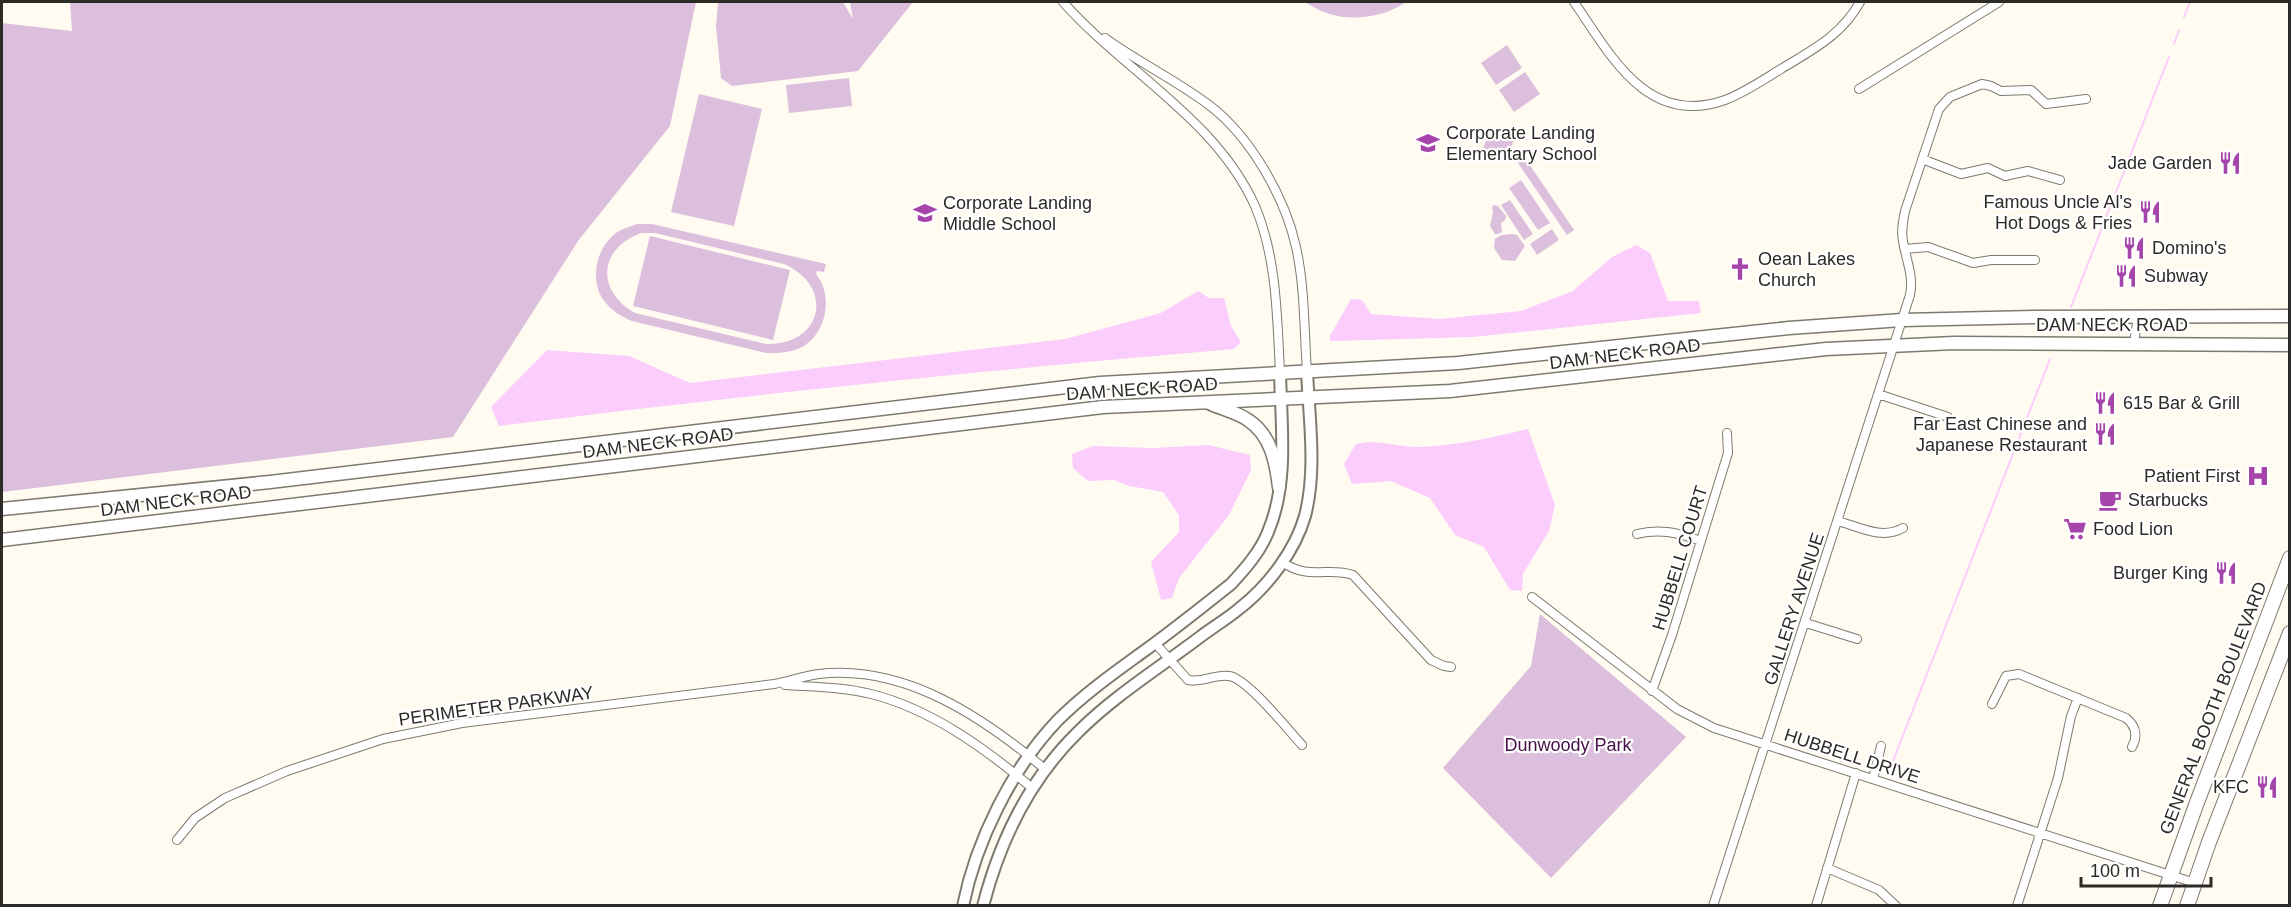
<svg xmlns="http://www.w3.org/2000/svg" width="2291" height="907" viewBox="0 0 2291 907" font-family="Arial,sans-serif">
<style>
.green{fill:#dcbfdd;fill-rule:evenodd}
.water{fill:#fbcdfc}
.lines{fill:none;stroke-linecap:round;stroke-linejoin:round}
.stream{stroke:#fbcdfc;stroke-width:2}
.street-casing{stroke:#7f7a6f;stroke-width:10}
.secondary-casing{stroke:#7f7a6f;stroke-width:14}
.primary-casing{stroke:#7f7a6f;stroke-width:15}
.highway-casing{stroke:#7f7a6f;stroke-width:16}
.street{stroke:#fff;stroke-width:8}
.secondary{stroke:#fff;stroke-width:10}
.primary{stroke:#fff;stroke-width:12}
.highway{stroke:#fff;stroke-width:14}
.labels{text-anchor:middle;stroke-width:4.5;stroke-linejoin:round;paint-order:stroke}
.poi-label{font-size:18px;fill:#2d2b26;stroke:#fff;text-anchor:start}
.street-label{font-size:18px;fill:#2d2b26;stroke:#fff}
.park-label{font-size:18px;fill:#451048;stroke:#fff}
</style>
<rect width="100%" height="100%" fill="#fffbf0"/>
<path class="green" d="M70,2H696L670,126L578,241L453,437L2,492V23L72,31Z
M718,2H843L853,19L850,2H913L858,71L732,86L721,78L716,26Z
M1304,2H1406C1387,16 1353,22 1330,14C1321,12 1313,6 1304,2Z
M1507,45L1522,68L1496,85L1481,63Z
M1525,72L1540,94L1514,112L1499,90Z
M849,78L852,106L789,113L786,85Z
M699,94L762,109L734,226L671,212Z
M1491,128L1515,137L1506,160L1482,151Z
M1525,158L1574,230L1567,235L1518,163Z
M1521,180L1550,223L1538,230L1509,188Z
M1510,200L1533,234L1524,240L1501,205Z
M1494,205L1498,206L1506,216L1505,220L1501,223L1502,232L1498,234H1495L1490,226L1493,212L1492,207Z
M637,224H652L826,264L824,272L817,271L816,274C834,296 826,334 802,347C790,353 779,353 766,353L632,321C621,316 613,312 605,302C588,281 596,245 619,231C624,228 632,226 637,224ZM641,233H655L784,264C836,287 822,346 766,344L635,313C596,291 598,249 641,233Z
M1552,229L1559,240L1537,255L1530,244Z
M1513,234L1517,235L1525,246L1515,261L1502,260L1494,248L1495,239L1501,235Z
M650,236L790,270L773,340L633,306Z
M1540,614L1686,737L1551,878L1443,768L1531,666Z"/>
<path class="water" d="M1636,245L1650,253L1668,301H1699L1701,313L1473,337L1330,341V336L1351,299L1362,300L1371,314L1439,319L1521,311L1573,291L1612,257Z
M1198,291L1209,298H1224L1231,326L1241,342L1234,349C988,370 743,395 499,426L491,407L547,350L629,356L690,383L1065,339L1161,313Z
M1528,429L1555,505L1549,531L1523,574L1522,591L1510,590L1484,547L1455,535L1430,498L1391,481L1352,484L1344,464L1356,444C1379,439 1395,447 1417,447C1455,446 1490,438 1528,429Z
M1208,445L1250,455L1251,470L1229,515L1179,578L1172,598L1161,600L1151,562L1179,532V515L1163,492L1129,486L1114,480L1088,481L1073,468L1072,454L1093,446L1153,448Z"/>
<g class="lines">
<path class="stream" d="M2184,17L2190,2
M2174,44L2179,30
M2071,307L2169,57
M1893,761L2050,359"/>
<g class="street-casing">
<path id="street" d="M1063,2C1124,71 1216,119 1255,206C1277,258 1277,317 1280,372
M1574,2C1610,54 1647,128 1725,100C1744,93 1763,80 1781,69C1812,50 1842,35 1860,2
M1105,38C1138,62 1176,80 1209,105C1250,136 1285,197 1296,247C1305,287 1304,331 1307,371
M1859,89L1999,2
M1922,159L1961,174L1988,168L2005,176L2028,171L2060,180
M1905,249L1928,247L1973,263L1991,260H2035
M2134,343L2138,316
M1878,394L1948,417
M1838,521C1859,527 1882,540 1903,528
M1637,534C1660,528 1679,533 1701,541
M1282,562C1310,581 1327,566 1353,575L1431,660L1444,666L1451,667
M1532,597L1677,709L1714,728L2195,883
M1806,623L1857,639
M1155,643L1188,680C1203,683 1214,674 1229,676C1247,678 1288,730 1302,745
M785,685C814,687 843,687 871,694C931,709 986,749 1032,788
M1652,691L1672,635L1728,453L1727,433
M1992,704L2006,676L2019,674L2126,718C2136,726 2138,736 2132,747
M1873,779L1881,746
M177,840L195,818L225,798L287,771L383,739L462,723L774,684C789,681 804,676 819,674C905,664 984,718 1046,770
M1827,868L1879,890L1896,906
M1713,906L1910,295C1914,275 1906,261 1903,241C1901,231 1903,221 1905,211L1939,109L1950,97L1982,84L1991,86L2001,91L2031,90L2046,104L2086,99
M1816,906L1856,773
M2017,906L2058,778L2071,716L2078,698"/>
</g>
<g class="secondary-casing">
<path id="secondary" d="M963,906C976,841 1012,768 1058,720C1083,695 1111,675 1140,654C1171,632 1201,608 1231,584C1245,569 1260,552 1268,532C1289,483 1281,424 1280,372
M983,906C1000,840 1029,780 1078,732C1114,696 1159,668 1200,637C1213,627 1227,619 1240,608C1268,586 1295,551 1305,516C1317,470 1309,418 1307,371"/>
</g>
<g class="primary-casing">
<path id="primary" d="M1209,403C1221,409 1237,412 1248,420C1271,435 1276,462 1279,487
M2,509L270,482L1100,383L1458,363L1789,328L1902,320L2036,317L2290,316
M2,540L1103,407L1450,391L1826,349L1954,343L2290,345"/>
</g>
<g class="highway-casing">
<path id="highway" d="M2160,906L2196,805L2290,558
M2187,906L2209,842L2290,633"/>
</g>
<use href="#street" class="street"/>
<use href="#secondary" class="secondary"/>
<use href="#primary" class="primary"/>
<use href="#highway" class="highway"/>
</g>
<defs>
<g id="school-bare" transform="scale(1.8)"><path d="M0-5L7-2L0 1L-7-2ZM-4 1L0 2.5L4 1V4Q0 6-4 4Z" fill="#a544ab" stroke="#fff" stroke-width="2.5" paint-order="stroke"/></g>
<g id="restaurant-bare" transform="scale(1.8)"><path d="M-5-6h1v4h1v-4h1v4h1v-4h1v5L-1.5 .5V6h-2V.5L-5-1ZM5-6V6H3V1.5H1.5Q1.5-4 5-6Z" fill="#a544ab" stroke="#fff" stroke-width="2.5" paint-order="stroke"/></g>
<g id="church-bare" transform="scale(1.8)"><path d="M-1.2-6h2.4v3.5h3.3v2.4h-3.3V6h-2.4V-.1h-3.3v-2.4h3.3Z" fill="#a544ab" stroke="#fff" stroke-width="2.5" paint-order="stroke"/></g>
<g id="hospital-bare" transform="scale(1.8)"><path d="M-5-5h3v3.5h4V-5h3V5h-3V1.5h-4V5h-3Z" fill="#a544ab" stroke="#fff" stroke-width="2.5" paint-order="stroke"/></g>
<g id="cafe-bare" transform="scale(1.8)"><path d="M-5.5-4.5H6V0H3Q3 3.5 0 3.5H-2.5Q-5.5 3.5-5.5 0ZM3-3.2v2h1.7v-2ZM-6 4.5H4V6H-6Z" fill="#a544ab" stroke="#fff" stroke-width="2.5" paint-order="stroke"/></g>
<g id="supermarket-bare" transform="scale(1.8)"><path d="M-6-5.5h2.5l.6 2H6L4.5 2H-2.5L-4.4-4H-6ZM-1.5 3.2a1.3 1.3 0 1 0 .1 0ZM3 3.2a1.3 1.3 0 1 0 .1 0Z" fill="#a544ab" stroke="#fff" stroke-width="2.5" paint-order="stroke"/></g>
</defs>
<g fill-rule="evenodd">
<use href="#school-bare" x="1428" y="143"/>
<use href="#restaurant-bare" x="2230" y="163"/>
<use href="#restaurant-bare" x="2150" y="212"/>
<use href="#school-bare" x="925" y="213"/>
<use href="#restaurant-bare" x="2134" y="248"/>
<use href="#church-bare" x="1740" y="269"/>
<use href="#restaurant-bare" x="2126" y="276"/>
<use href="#restaurant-bare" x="2105" y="403"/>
<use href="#restaurant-bare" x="2105" y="434"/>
<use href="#hospital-bare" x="2258" y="476"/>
<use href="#cafe-bare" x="2110" y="500"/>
<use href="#supermarket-bare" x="2075" y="529"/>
<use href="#restaurant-bare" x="2226" y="573"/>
<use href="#restaurant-bare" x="2267" y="787"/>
</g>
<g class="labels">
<g class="poi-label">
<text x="1446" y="139">Corporate Landing<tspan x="1446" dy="21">Elementary School</tspan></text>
<text x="2212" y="169" text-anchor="end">Jade Garden</text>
<text x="2132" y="208" text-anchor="end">Famous Uncle Al's<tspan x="2132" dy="21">Hot Dogs &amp; Fries</tspan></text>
<text x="943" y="209">Corporate Landing<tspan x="943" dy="21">Middle School</tspan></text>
<text x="2152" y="254">Domino's</text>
<text x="1758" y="265">Oean Lakes<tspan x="1758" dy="21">Church</tspan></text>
<text x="2144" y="282">Subway</text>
<text x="2123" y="409">615 Bar &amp; Grill</text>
<text x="2087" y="430" text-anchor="end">Far East Chinese and<tspan x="2087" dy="21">Japanese Restaurant</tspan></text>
<text x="2240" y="482" text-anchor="end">Patient First</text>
<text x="2128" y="506">Starbucks</text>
<text x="2093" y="535">Food Lion</text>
<text x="2208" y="579" text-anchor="end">Burger King</text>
<text x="2249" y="793" text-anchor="end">KFC</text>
</g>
<g class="street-label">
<text x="2112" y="331">DAM NECK ROAD</text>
<text transform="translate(1625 354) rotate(-7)" y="6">DAM NECK ROAD</text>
<text transform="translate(1142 389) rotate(-4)" y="6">DAM NECK ROAD</text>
<text transform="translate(658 443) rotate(-7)" y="6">DAM NECK ROAD</text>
<text transform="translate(176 501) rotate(-7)" y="6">DAM NECK ROAD</text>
<text transform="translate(1680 558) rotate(-73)" y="6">HUBBELL COURT</text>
<text transform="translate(1794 609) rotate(-72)" y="6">GALLERY AVENUE</text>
<text transform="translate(496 706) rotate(-8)" y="6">PERIMETER PARKWAY</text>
<text transform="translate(2213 708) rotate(-69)" y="6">GENERAL BOOTH BOULEVARD</text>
<text transform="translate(1852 756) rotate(18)" y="6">HUBBELL DRIVE</text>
</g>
<g class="park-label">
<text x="1568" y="751">Dunwoody Park</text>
</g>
</g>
<rect width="2291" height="907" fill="none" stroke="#2d2b26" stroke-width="6"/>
<path d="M2081 877v9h130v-9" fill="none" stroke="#2d2b26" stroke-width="3"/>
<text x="2090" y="877" font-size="18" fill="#2d2b26" stroke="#ffffff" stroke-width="4.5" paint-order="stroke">100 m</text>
</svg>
